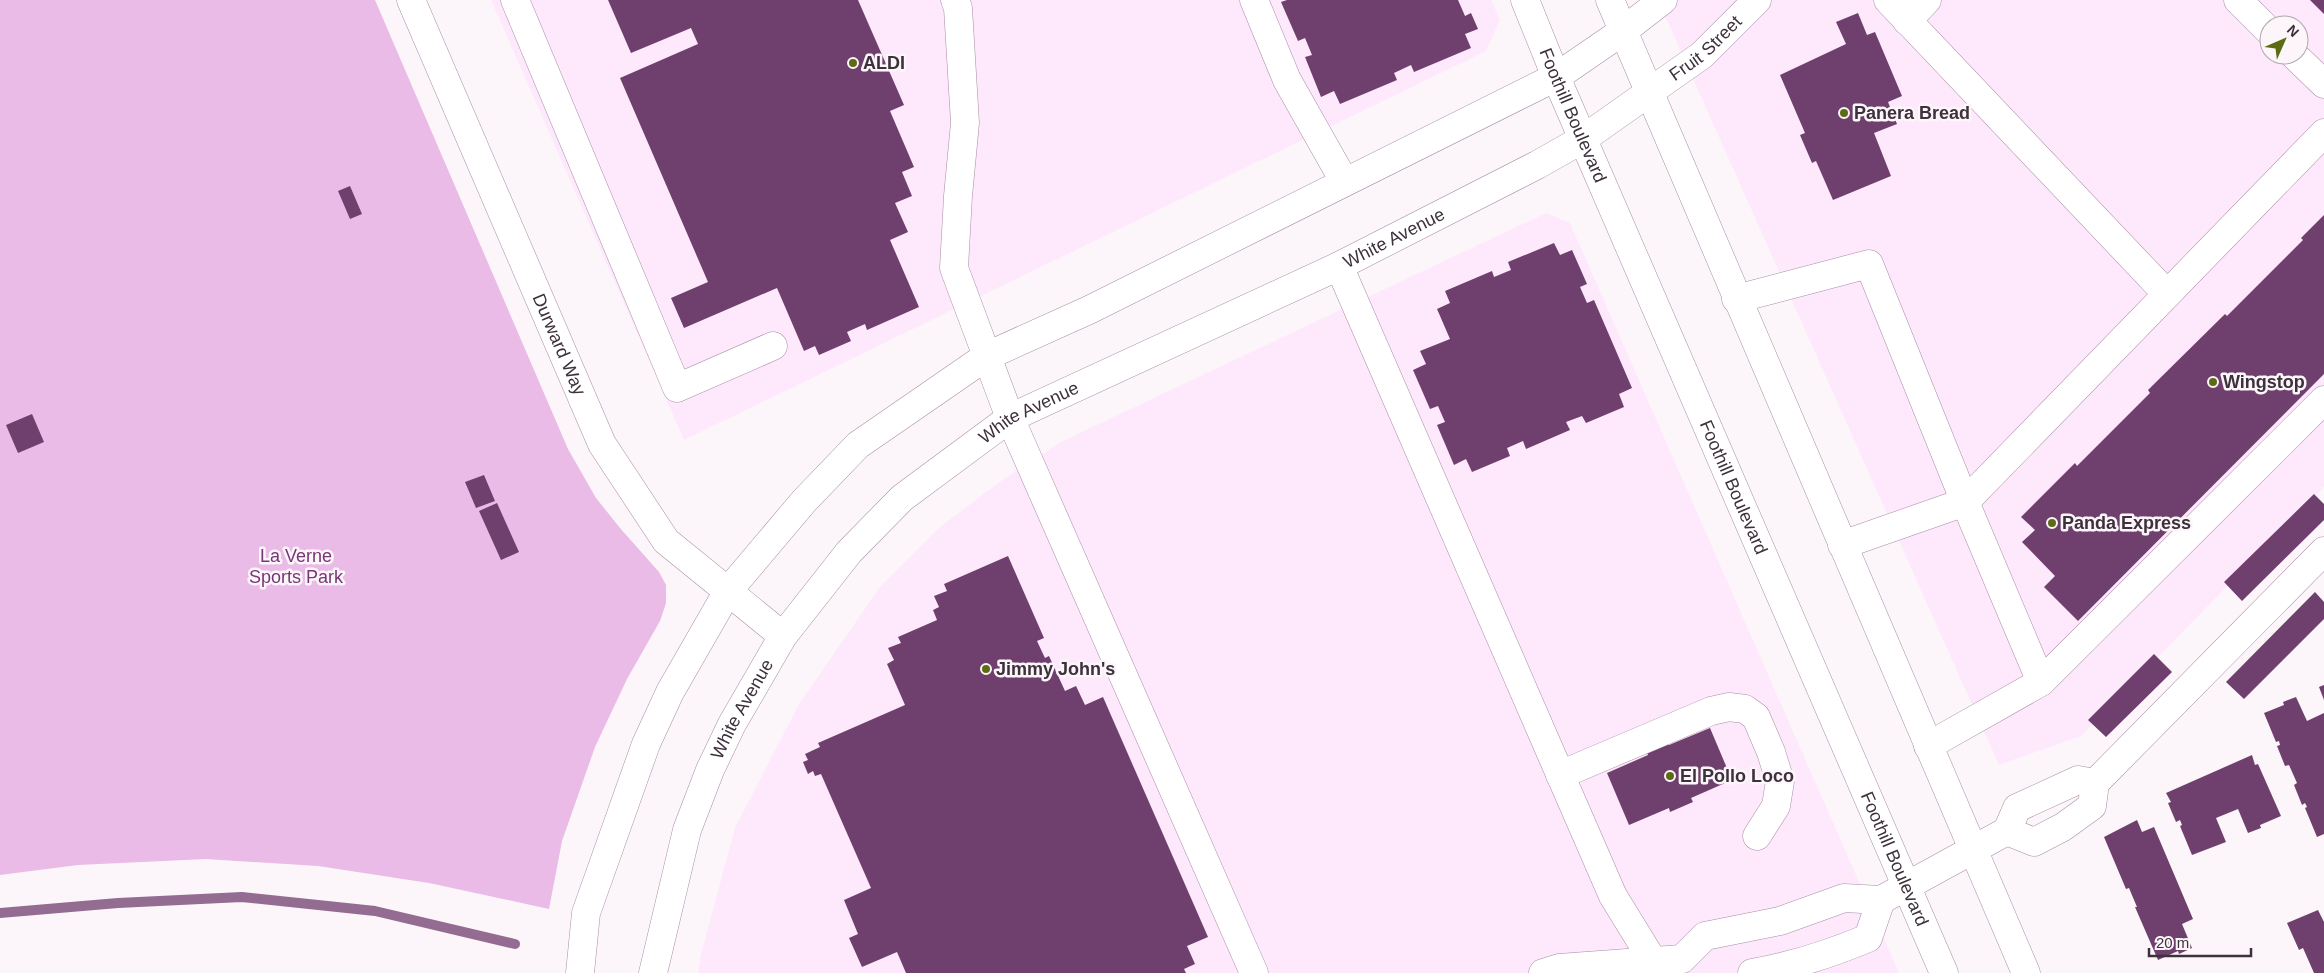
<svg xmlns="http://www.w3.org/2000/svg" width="2324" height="973" viewBox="0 0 2324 973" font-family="Helvetica,sans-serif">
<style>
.built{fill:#fee8fc;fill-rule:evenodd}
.green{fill:#e9bbe6}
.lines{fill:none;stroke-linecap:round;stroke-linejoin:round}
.stream{stroke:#946c92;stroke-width:10}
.building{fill:#6f3f6d}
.minor-casing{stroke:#a88da6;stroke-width:29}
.major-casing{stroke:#a88da6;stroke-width:29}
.minor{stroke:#fff;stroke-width:28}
.major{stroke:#fff;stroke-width:28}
.poi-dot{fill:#5d6b15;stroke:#fcf6fb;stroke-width:2}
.labels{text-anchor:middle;stroke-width:5;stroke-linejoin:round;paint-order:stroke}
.street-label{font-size:18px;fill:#3d313c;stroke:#fcf6fb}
.poi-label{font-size:18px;font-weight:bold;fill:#3d313c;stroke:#fcf6fb;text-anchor:start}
.park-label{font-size:18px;fill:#773675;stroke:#fcf6fb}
</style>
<rect width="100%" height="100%" fill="#fcf6fb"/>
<path class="built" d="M491,0H1491L1500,20L1486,51L684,440Z
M1658,0H2324V487L2081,736L1999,765ZM2269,25H2299V55H2269Z
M1546,213L1570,223L1899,973H698L701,954L735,828L799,704L880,587L940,527L1005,478L1063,441Z"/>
<path class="green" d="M0,0H375L568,449L596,498L620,528L659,572L666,585V603L660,621L627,679L595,747L562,841L549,909L429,883L318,866L206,859L78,865L0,875Z"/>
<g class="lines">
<path class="stream" d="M0,913L118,903L242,897L375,911L515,944"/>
</g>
<path class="building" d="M608,0H858L904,105L890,111L914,167L902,172L912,196L895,203L908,232L890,240L919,307L867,330L865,324L847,332L851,341L819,355L815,346L804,351L777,288L684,328L671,298L708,282L620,78L698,44L691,28L631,53Z
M1287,0H1458L1465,16L1471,13L1478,29L1465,34L1471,48L1414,72L1411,65L1394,73L1397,80L1340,104L1334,91L1321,97L1305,57L1312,55L1305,38L1298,41L1281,2Z
M2310,0H2324V14Z
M1858,13L1867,35L1875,32L1902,96L1888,102L1897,124L1874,133L1891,176L1833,200L1816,161L1812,163L1800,135L1805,133L1780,75L1846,44L1836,22Z
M350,186L362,214L350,219L338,191Z
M2324,215V374L2078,621L2044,587L2055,576L2022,542L2035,530L2021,517L2075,463L2077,466L2150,393L2148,390L2225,314L2227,316L2303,240L2301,238Z
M1554,243L1560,255L1572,250L1587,284L1580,287L1587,303L1594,300L1632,388L1619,394L1624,407L1586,423L1582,416L1566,422L1570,430L1526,449L1523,441L1507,448L1510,456L1472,472L1466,459L1454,465L1437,425L1445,422L1438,406L1430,409L1413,370L1426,364L1420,351L1450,339L1437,309L1450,303L1445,291L1492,271L1494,277L1511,270L1508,262Z
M32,414L44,442L18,453L6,425Z
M484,475L495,501L476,508L465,482Z
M2314,494L2324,504V520L2242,601L2224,582Z
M497,503L519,552L501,560L479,511Z
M1008,556L1044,638L1037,641L1044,656L1045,658L1049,656L1065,691L1076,686L1085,705L1103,697L1208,937L1187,946L1195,964L1184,969L1186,973H906L897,952L862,967L849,938L858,934L844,900L871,888L821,774L815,776L813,771L808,774L803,762L808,760L805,754L820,747L818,743L905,705L887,664L894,660L888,648L901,643L898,637L937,620L933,610L939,607L934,596L947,591L944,584Z
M2315,592L2324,602V619L2244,699L2226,682Z
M2154,654L2172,672L2106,737L2088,720Z
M2324,685V700L2319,687Z
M2296,697L2307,721L2324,713V834L2317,837L2305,808L2307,807L2305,803L2302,805L2294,785L2297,783L2289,765L2285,766L2277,746L2280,745L2279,741L2276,742L2264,713L2284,705L2283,702Z
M1710,728L1732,780L1691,798L1693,802L1670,812L1669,808L1629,825L1607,773L1648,755L1646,750L1667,741L1669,745Z
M2252,755L2255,765L2258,764L2281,816L2260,825L2261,828L2248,833L2238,809L2216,818L2226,842L2192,855L2180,826L2182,825L2180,820L2176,822L2168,803L2171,802L2166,793Z
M2137,820L2142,832L2154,827L2193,919L2182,924L2192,948L2179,954L2178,951L2158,960L2135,907H2137L2129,888L2126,889L2104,837Z
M2318,910L2324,922V973H2314L2303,948L2299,950L2287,923Z"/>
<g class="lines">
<g class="minor-casing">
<g id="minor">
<path id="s1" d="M411,0L602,444L666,541L783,636"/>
<path d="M515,0L677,388L773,346"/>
<path d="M955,0L958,8L965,123L958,196L954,268L1010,418L1254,973"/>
<path d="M1254,0L1287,80L1344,181"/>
<path d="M1888,0L2167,294"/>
<path d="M2238,0L2269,31"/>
<path d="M1907,21L1927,0"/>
<path d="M2294,55L2324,84"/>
<path d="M1339,266L1613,896L1653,961L1657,973"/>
<path d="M1736,299L1869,264L1965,502L2041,682"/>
<path d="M1842,545L1965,502L2324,133"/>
<path d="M1928,746L2041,682L2324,400"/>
<path d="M1560,775L1711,711L1729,707L1745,709L1756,717L1771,752L1780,781L1776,806L1757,836"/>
<path d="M2007,831L2034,842L2063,827L2092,806L2095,783L2324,551"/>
<path d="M1543,973L1559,968L1682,959L1705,936L1780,921L1844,898L1881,900L2007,831L2017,808L2078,780L2095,783"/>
<path d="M1752,973C1792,966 1830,954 1868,938L1881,900"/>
</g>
</g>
<g class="major-casing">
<g id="major">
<path id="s2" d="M1525,0L1556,77L1944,973"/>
<path d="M1610,0L2026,973"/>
<path d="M580,973L586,913L646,744L670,692L728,591L805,500L858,445L987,356L1089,310L1556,77L1623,31L1663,0"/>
<path id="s3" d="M653,973L687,830L710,770L732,724L783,636L849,552L902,498L1010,418L1339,266L1537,165L1583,139L1702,55L1757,0"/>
</g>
</g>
<use href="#minor" class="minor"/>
<use href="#major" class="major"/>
</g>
<g class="poi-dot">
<circle cx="853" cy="63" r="5"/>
<circle cx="1844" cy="113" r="5"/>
<circle cx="2213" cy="382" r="5"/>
<circle cx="2052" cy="523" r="5"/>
<circle cx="986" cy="669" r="5"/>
<circle cx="1670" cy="776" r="5"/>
</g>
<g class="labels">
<g class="street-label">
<text dy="6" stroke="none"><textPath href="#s3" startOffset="1471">Fruit Street</textPath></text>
<text dy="6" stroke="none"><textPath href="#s2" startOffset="125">Foothill Boulevard</textPath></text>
<text dy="6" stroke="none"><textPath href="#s3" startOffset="1105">White Avenue</textPath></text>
<text dy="6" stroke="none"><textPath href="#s1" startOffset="375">Durward Way</textPath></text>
<text dy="6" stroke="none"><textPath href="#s3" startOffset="700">White Avenue</textPath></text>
<text dy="6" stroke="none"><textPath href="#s2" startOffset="530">Foothill Boulevard</textPath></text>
<text dy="6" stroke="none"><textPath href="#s3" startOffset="280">White Avenue</textPath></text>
<text dy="6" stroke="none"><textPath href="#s2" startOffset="935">Foothill Boulevard</textPath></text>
</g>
<g class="poi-label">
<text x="863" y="69">ALDI</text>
<text x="1854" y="119">Panera Bread</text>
<text x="2223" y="388">Wingstop</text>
<text x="2062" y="529">Panda Express</text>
<text x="996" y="675">Jimmy John's</text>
<text x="1680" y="782">El Pollo Loco</text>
</g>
<g class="park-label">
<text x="296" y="562">La Verne<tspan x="296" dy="21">Sports Park</tspan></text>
</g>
</g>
<g transform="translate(2284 40) rotate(45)"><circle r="24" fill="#fcf6fb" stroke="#b0a7af"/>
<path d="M0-4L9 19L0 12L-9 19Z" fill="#5d6b15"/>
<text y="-8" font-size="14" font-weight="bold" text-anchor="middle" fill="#3d313c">N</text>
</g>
<path d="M2149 948v8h102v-8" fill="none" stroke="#3d313c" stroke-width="2.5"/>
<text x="2156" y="948" font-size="15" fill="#3d313c" stroke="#fcf6fb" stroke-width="4" paint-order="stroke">20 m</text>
</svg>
